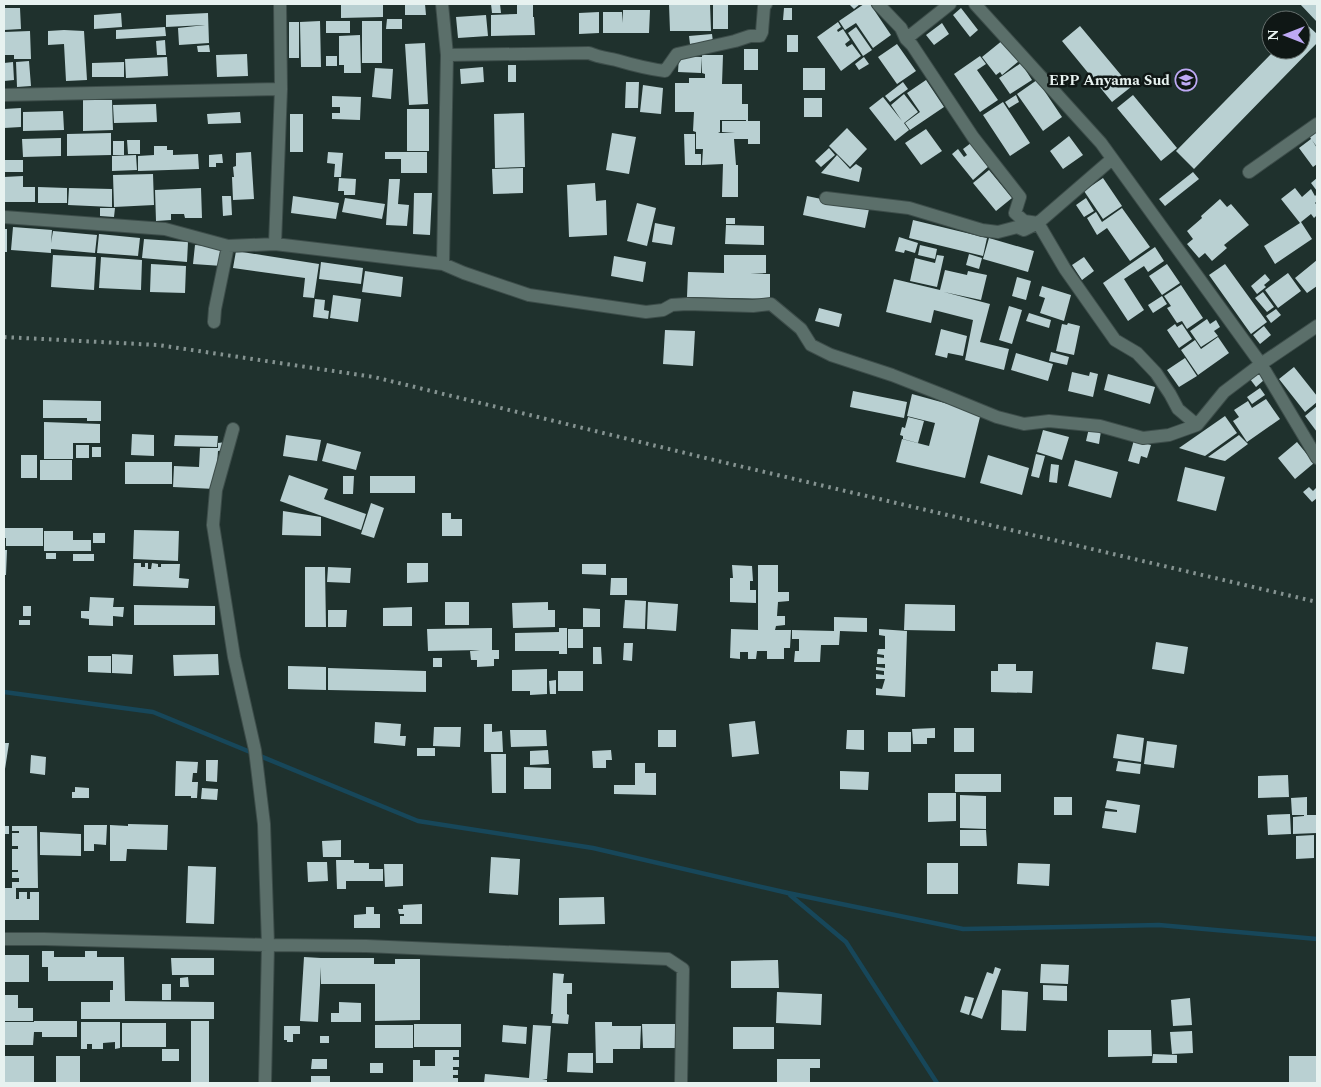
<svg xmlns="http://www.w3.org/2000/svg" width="1321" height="1087" viewBox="0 0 1321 1087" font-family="Spectral,serif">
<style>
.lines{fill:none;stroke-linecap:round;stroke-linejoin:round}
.stream{stroke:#17475a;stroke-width:4.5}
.building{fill:#b9d0d2;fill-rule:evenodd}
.minor-casing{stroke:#3d4d4a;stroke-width:14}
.minor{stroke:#5b6f6a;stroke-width:12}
.rail{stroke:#859391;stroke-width:4;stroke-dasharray:2.5 5;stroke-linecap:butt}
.labels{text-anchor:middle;stroke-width:5;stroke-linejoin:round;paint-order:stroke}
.poi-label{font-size:15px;font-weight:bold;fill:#e7f2f0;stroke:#0f1715;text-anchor:end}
</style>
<rect width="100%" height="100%" fill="#1f312d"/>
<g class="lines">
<path class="stream" d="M4,692L153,712L418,821L593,848L788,893L963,929L1159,925L1317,939
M790,895L846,942L937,1083"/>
</g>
<path class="building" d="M341,4H383V17L341,18Z
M405,4H425L426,15H405Z
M491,4H500L501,13H492Z
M517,4H533V17H528H534L535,35L491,36V15L517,14Z
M669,4H710L711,31H670Z
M713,4H728V29H713Z
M849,4H860L854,9Z
M864,4H870L891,35L873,48L856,23L845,30L839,21Z
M1300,4H1317V22Z
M4,8H20L21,29L4,30Z
M784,8H792V20H783Z
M961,8L978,30L970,37L953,15Z
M623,10H650L649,33H603V12H622L623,23Z
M599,12V33L579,34V13Z
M121,13L122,27L94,29V15Z
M208,13L209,43L179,45L178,28L205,25L166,27V15Z
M486,15L488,36L458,38L456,17Z
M387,19H402V29H386Z
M320,21L321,67H301L300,22Z
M326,21H350V33H326Z
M362,21H382V63H362Z
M1303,21L1317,34V43L1194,169L1176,151L1275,50H1301V23Z
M289,22H299V58H289Z
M838,22L841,27L837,30L838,32L843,29L850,40L845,44L847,47L852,44L861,56L841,71L817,37Z
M942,23L949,34L934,45L926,35Z
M1080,26L1131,87L1112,102L1062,41Z
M165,27L166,36L116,39V30Z
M856,27L872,50L863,56L848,33Z
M64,30L84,31L87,80L66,81L64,44L48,45V31Z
M30,31L31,59H14V55H4V32Z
M712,34L713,42L690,44L689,36Z
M360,35L361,73H344V65H339V36Z
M787,35H798V52H787Z
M165,40L166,55H157L156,41Z
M1003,40L1019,61L1002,75L1000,72L996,75L982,57Z
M425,43L428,104L409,105L405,44Z
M897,44L916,71L897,84L878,57Z
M209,45L210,52H198L197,46Z
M744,49H758V70H744Z
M247,54L248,76L217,77L216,55Z
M702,55H723L722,84H742V104H748V121H760V144H748V139H734L736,165H738V197H722L723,164L702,165L703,149H696V132L693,131L694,112H675V83H689V78H705V74L702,73ZM720,120H746V121H722V132L735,133H718L720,132Z
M326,56H337V66H326Z
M679,56L702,57L701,73L678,72Z
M980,56L986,64L977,70L998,100L980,112L954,74Z
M167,57L168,76L126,78L125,59Z
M864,57L869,64L859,70L855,64Z
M29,61L31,86L17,87L16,62Z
M13,62L14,80L4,81V63Z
M124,62V77H92V63Z
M1021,63L1032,80L1010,94L999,78Z
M508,65H516V82H508Z
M483,67L484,82L461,84L460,69Z
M375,68L393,69L391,99L372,97Z
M803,68H825V90H803Z
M926,80L944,107L910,130L905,123L920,112L907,93Z
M1037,80L1062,117L1043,131L1017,94Z
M626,82H639L638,108H625Z
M903,82L908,89L890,102L885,96Z
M643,85L663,88L661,114L640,112Z
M904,94L918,112L904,123L909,130L895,141L869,108L883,97L902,121L891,105Z
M1016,95L1019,102L1009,108L1005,102Z
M1133,95L1177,148L1161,161L1117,108Z
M332,96L361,97L360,120L332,119V113H340V107H332Z
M804,98H822V117H804Z
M83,100H112L113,130L83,131Z
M1003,102L1030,143L1010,156L983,115Z
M156,104L157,122L114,123L113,105Z
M21,108V127L4,128V109Z
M407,109H429V151H407Z
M63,111L64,130L23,131V112Z
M240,112L241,123L208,124L207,114Z
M524,113L525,167L495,168L494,114Z
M290,114H303V152H290Z
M847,128L867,149L850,167L829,146Z
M926,129L942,151L921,165L905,143Z
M1317,131V147L1312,140L1317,148V164L1313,167L1299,148L1311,139L1310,137Z
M111,133V155L67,156V134Z
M612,133L636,137L629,174L606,170Z
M684,134H695V154H701V165H685Z
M1069,136L1083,155L1063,169L1050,151Z
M61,138V156L23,157L22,139Z
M127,140H140V154H128Z
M113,141H124V155H113Z
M971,143L989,166L973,180L952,154L958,149L964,157L967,155L963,149Z
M154,146H167V150H173V155L198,154L199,169L138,171V156L154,155Z
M829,148L835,155L821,167L815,161Z
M251,152L254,199L233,200L232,177H234L233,167L236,166V153Z
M328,152L343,153L341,177H334L335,164L327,163Z
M385,152H427V173H401V159H385Z
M222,154L223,163H216V167H209V155Z
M136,155L137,170L112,171V156Z
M837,155L850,169L856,164L862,168L859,182L821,173Z
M4,160H23V172H4Z
M523,168V193L493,194L492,169Z
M989,170L1012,198L996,211L973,183Z
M1193,172L1199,179L1165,206L1159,199Z
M153,174L154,205L114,207L113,175Z
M23,176V187H35V202H4V177Z
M339,178L356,179L355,195H344V191H338Z
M1103,178L1122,206L1103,219L1084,191Z
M1317,178V191L1311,183Z
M389,179H400L398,204L409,205L407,226L386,225Z
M595,183L596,201L606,200L607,235L569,237L567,185Z
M38,187L67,188V203H38Z
M69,188L112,189V207L68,205Z
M201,188L202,218H185L184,214H171V220L156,221L155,190Z
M1295,188L1302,197L1311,189L1315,196L1317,194V201L1315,203L1317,205V215L1314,218L1311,214L1301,222L1312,239L1275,264L1264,246L1300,223L1281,199Z
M414,193H432L430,235L413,234Z
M222,196H231L232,215L223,216Z
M293,196L339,203L336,219L291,213Z
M807,196L869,209L865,228L803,215Z
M345,198L385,204L382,219L342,212Z
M1086,198L1094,211L1084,217L1076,205Z
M1220,199L1227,207L1231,204L1249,225L1224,245L1227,248L1212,261L1205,253L1199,258L1187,244L1193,239L1187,231L1202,218L1201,216Z
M637,203L656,208L647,246L627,241Z
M100,208H115L114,217L100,216Z
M1122,208L1150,247L1130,261L1107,228L1097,235L1087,218L1096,212L1102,222Z
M726,218H735V224H726Z
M913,220L987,238L983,256L909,238Z
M655,223L675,227L672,245L652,242Z
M726,225L764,226V245L725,244Z
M13,227L52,230L51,243L53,231L97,235L95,253L51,249V253L11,250Z
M4,229H7V252H4Z
M99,234L140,238L138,256L97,253Z
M899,237L918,243L915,253L905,250L904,253L895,251Z
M989,238L1034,251L1028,272L983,259Z
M144,239L188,242L187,262L142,258Z
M195,245L224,247L222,266L193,264Z
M920,245L937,249L935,259L918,255Z
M1155,247L1164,261L1148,272L1144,266L1124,279L1144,310L1128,321L1103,283Z
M236,251L319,264L314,298L303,297L305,278L233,268Z
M969,254L982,258L979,269L966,265Z
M53,255L96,257L94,290L51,287Z
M724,255H766V273L750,274H770V299L687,297L688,272L724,273Z
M937,255L944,256L937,287L910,281L915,258L935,263Z
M614,256L646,262L643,282L611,276Z
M101,257L142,260L141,290L99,288Z
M1084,257L1094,271L1082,280L1072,265Z
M1317,260V286L1307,293L1295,278Z
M321,262L363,268L361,284L319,279Z
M151,264L186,266L185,293L150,292Z
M1167,264L1180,283L1162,295L1149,276Z
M1225,264L1267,322L1251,334L1209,275Z
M945,270L967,275L968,271L987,275L981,300L944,292L990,304L980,342L1009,349L1004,370L965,360L973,320L934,310L931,323L886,312L894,279L940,290Z
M365,271L403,277L401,297L362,292Z
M1288,273L1301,291L1278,308L1265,290Z
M1265,274L1270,280L1264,285L1266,287L1257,294L1251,286Z
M1017,277L1031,281L1026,300L1012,296Z
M1181,285L1203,318L1187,329L1182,321L1177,323L1167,308L1171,306L1164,296Z
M1042,286L1071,295L1064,321L1040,313L1045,298L1039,296Z
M1263,292L1274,307L1267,312L1255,298Z
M333,295L361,299L358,322L330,318Z
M1162,296L1167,304L1153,313L1148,305Z
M315,299L325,300L324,310L329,311L328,319L313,317Z
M1009,306L1022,310L1012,344L999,340Z
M819,308L842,314L839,327L815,321Z
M1276,309L1281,315L1271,323L1266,316Z
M1029,313L1051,320L1049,328L1026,321Z
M1207,319L1210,324L1216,320L1220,327L1214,331L1218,336L1201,347L1190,331Z
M1068,323L1080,326L1074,355L1056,351L1062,324L1067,325Z
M1175,324L1177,327L1182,324L1192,339L1179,348L1167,330Z
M1264,326L1271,335L1260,344L1253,335Z
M941,329L967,336L963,356L948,353L947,358L935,355Z
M665,330L695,331L693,366L663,364Z
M1218,337L1229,353L1198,375L1181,350L1195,340L1201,349Z
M1051,352L1069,357L1067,365L1049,361Z
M1016,353L1053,364L1048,381L1011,370Z
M1185,358L1197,376L1179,387L1167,370Z
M1294,367L1317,396V402L1305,412L1279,379Z
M1072,372L1089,376L1090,372L1098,374L1093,397L1068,391Z
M1259,372L1264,380L1256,387L1250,379Z
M1108,374L1155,387L1150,404L1104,390Z
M1260,388L1265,395L1252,404L1247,397Z
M853,391L907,402L904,418L850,407Z
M912,394L981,413L965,478L896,462L902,439L929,446L935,423L907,416Z
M1266,399L1280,419L1247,442L1233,421L1239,417L1234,410L1248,401L1252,408Z
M43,400L101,401V421H87V418H43Z
M1317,406V432L1305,416Z
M1225,416L1237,433L1205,456L1179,448Z
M908,417L924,421L918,443L903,439V436L900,435L902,427L905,428Z
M44,422L100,424V443H73V459H44Z
M1089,428L1101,431L1099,444L1086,441Z
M1043,430L1069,437L1062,460L1037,452Z
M132,434L154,435V456L131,455Z
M175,435L218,436L217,447L174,446Z
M286,435L321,440L317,461L283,456Z
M1239,435L1248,444L1225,461L1208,457Z
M1134,440L1151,445L1147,458L1141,456L1139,464L1128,461Z
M226,442L227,450L218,451L215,489L173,487L174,466L199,467L200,448H218V443Z
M1297,442L1314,463L1295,479L1278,458Z
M327,443L361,452L356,470L322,461Z
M76,445H89V458H76Z
M92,447H101V457H92Z
M1036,454L1045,456L1039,478L1031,476Z
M21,455H37V478H21Z
M988,455L1029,468L1022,495L980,483Z
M40,460H72V480H40Z
M1075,460L1118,472L1111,498L1068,486Z
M125,462H172V484H125Z
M1051,464L1059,465L1057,483L1049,482Z
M1185,467L1225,477L1216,511L1177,501Z
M289,475L328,489L324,499L366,514L361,530L280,501Z
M343,476H354L353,494H343Z
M370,476H415V493H370Z
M1309,487L1313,491L1317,487V498L1312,502L1303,492Z
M371,503L384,508L374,538L361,534Z
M283,511L321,517V536L282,535Z
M442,513H451V519H462V536H442Z
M4,528H43V546H6V538H4Z
M134,530L179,531L178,561L133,559Z
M44,531H73V540H91V551H44Z
M93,533H105V543H93Z
M4,550H7L6,575H4Z
M46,553H56V559H46Z
M73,554H94V561H73Z
M134,563H141V567H145V563H148V569H151L152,563L158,564V567H161V564H180L179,578L189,579L188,588L133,586Z
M407,563H428V582L407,583Z
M582,564H606V575L582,574Z
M732,565L752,566L753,581H750V590H756V603L730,602V578H733Z
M758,565H778V592H789V601L778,602L777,616H785V625L776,626L775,630H791L790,648H784V659H767V651H757L756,659H748V652H740V659L730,658L731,629L758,630Z
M305,567H325L326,627H305Z
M328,567L351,568L350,583L327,582Z
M611,578H627V595H610Z
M90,597L114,598L113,607H124L123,617L113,616V626L89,625V619L81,618V611H89Z
M625,600L646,601L645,629L623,628Z
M445,602H469V625H445Z
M548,602V610H555V627L513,628L512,603Z
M648,602L678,604L676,631L647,629Z
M905,604L955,605V631L904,630Z
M134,605L215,606V625H134Z
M23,606H31V616H23Z
M412,607V626H383V608Z
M583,608L600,609V627H583Z
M328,610H347L346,627H328Z
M834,617L867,618V632L840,631L839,645H821L820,662H794L795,651H799V639H792V630L834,631Z
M19,620H30V625H19Z
M492,628V650H499V659H494V666L477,667V660H471L470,651L480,650L428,651L427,629Z
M559,628H567V654H559V651H515V633L559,632Z
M568,629H583V648H568Z
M879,629L907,631L905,697L876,695V688L882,689L885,679H876V674L884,675V671L876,670V667L885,668V664H877V657L884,658V655L877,654L878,649H885V636L879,635Z
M1156,642L1188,647L1184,674L1152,669Z
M624,643H633L632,661L623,660Z
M593,647H601L602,664H593Z
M112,654L133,655L132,674L112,673Z
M218,654L219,675L174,676L173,655Z
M88,656H111V673L88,672Z
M433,658H442V667H433Z
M998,664H1016V671H1033L1032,693L991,692V671H998Z
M288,666L326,667V690L288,689Z
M328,668L426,671V692L328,690Z
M547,669V694L530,695V691H512V670Z
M558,671H583V691H558Z
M556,680V694H550L549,681Z
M755,721L759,754L732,757L729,724Z
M375,722L401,724L400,736H406L405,746L374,743Z
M484,724H492V732L502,731L503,752H484Z
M434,727H461L460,747L433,746Z
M935,728V738H927V744H913L912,729Z
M954,728H974V752H954Z
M510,730H546L547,746L511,747Z
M658,730H676V747H658Z
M847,730H864V750L846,749Z
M888,732H911V752H888Z
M1117,734L1144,738L1141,762L1113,758Z
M1147,741L1177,745L1174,768L1144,764Z
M4,743H9L5,769H4Z
M417,748H435V756H417Z
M548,750L549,764L530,765V751Z
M611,750L612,760H606V768H593L592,751Z
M491,754H506V793H492Z
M31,755L46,757L45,775L30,773Z
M206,760H218L217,782L206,781Z
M176,761L198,762L197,773H193L192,782H198L197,798H191V796H175Z
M1118,761L1141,764L1140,774L1116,771Z
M635,763H645V773H656V795L614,794V785H635Z
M524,767L551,768V789H524Z
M840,771L869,772L868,790L840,789Z
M955,774H1001V792H955Z
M1288,775L1289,797L1258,798V776Z
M75,787L89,788V798H72V792H75Z
M202,788L218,789L217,800L201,799Z
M928,793H956V821L928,822Z
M960,795L986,796V829L960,828Z
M1054,797H1072V815H1054Z
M1307,797V815H1316L1317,833L1293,834V817L1304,816V815H1292L1291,798Z
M1107,800L1140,805L1136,833L1102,828L1105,811L1117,812V810L1105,808Z
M1290,814L1291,834L1268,835L1267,815Z
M128,824L168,825L167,850L127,849L126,861H110V825L128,826Z
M84,825H107L106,845L94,844V851H84Z
M4,826H9V834H4Z
M12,826H37L38,888H16V899H19V892H27V899H30V892H39V920H4V888H12V882H19V878H12V872H18V870H12V849H18V846H12V833H19V831H12Z
M960,830H986L987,846H960Z
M40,832L81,834V856L40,855Z
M1314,835V858L1296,859V836Z
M341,840V857H323L322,841Z
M491,857L520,859L518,895L489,893Z
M336,860H354V863H369V869H383V881H346V889H337Z
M307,862H327L328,881L308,882Z
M927,863H958V894H927Z
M1018,863L1050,864L1049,886L1017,884Z
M384,864H403V886L385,887Z
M188,866L216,867L214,924L186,923Z
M604,897L605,924L559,925V898Z
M422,904V924H400V916H404V914H399L398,909H403V905Z
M366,907H374V914H380V928H354V915L366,914Z
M42,951H54V957H85V951H97V957H124L125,1001L214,1002V1019H81V1002H110V990H113V981H48V967H42Z
M4,955H29V982H4Z
M304,957L321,958H374V964H395V959H420V1020L375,1021V984H321V967L318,1022L300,1021Z
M171,958H214V975H172Z
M778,960L779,988H731V961Z
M1041,964L1069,965L1068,984L1040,983Z
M995,967L1001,969L982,1019L971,1015L987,972L993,974Z
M553,973L564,974L563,983H572V994H567V1014L569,1015L568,1024L552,1023L553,1014H551Z
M188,977L189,987H180V978Z
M162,984H171V1000H162Z
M1043,985L1067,986V1001L1043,1000Z
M1002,990L1028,992L1026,1031L1001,1030Z
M777,992L822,994L821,1025L776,1023Z
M4,995H18V1008H33V1021H4Z
M965,996L974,998L969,1015L960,1012Z
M1190,998L1192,1025L1173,1026L1171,1000Z
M339,1002L361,1003V1022H331V1013H339Z
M34,1021H77V1037H42V1032H34L33,1045H4V1022H34Z
M191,1021H209V1083H191Z
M81,1022H120V1048L115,1049V1042L103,1043V1049H92V1044H87V1049H81Z
M595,1022H612V1026H641L640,1049H613V1063H596Z
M122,1023H166V1047H122Z
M414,1024H461V1047H414Z
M642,1024H680L681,1048H643Z
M375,1025H413V1048H375Z
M503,1025L527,1027L526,1044L502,1042Z
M533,1025L551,1026L547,1079H542L547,1080V1083H484L485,1074L529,1078Z
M284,1026H300V1034H293V1042H287V1040H284Z
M733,1027H774V1049H733Z
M1108,1030H1151L1152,1056L1108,1057Z
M1192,1031L1193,1053L1172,1054L1170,1032Z
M320,1036H329V1043H320Z
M162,1049H179V1061H162Z
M435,1050H459V1057H453V1060H459V1067H453V1070H458V1075H453V1078H458V1083H413V1060H420V1066H435Z
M568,1053H593V1073L567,1072Z
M1153,1054L1177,1055V1063H1152Z
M4,1056H34V1083H4Z
M56,1056H80V1083H56Z
M1289,1056H1316V1083H1289Z
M312,1059H327V1069H311Z
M777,1059H820V1068H810V1083H777Z
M370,1063H383V1073H370Z
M311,1076H330V1083H311Z"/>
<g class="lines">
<g class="minor-casing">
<path id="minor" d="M442,4L447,55L443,264
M878,4L901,28L906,39L912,45L973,137L1020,197L1015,213L1024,221L1038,223
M975,4L1101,143L1261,364L1317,458
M906,39L950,4
M447,55L589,53C598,57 607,58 616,60C633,65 648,69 665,71L677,54L735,41L750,36H760L762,32L764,7L766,4
M4,95L281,89
M1249,172L1317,124
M826,198L909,208L982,230L998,232L1017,227L1024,230L1038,223L1112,159
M4,217L165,229L228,246L275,244L443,264L464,273L529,295L646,312L663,310L672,305L687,304L753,306L771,304L801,329L811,345L831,355L892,375L948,397L997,417L1024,424L1049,421L1100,426L1143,438L1169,435L1197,425L1224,392L1261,364L1317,326
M1038,223L1065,269L1115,340L1137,353L1156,373L1170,394L1178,409L1197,425
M275,244L281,89L280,4
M214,322L215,309L228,246
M4,939H44L268,945L264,824L255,750L234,657L213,525L216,490L233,429
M265,1083L268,945L366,946L668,959L683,969L681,1083"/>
</g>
<use href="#minor" class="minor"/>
<path class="rail" d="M4,337L158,345L374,377L718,461L1317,602"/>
</g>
<defs>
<g id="school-ring" transform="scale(1.125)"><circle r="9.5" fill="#0f1715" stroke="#bea9f4" stroke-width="1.5"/><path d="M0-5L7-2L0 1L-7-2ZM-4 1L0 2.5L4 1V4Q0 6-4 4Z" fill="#bea9f4"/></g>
</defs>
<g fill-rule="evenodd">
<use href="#school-ring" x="1186" y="80"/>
</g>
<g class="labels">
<g class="poi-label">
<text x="1170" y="85">EPP Anyama Sud</text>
</g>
</g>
<rect width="1321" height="1087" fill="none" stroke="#e7f2f0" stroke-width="10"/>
<g transform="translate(1286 35) rotate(270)"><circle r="24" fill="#0f1715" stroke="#656f6d"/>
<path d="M0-4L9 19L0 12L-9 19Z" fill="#bea9f4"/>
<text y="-8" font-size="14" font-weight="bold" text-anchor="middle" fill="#e7f2f0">N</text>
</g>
</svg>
